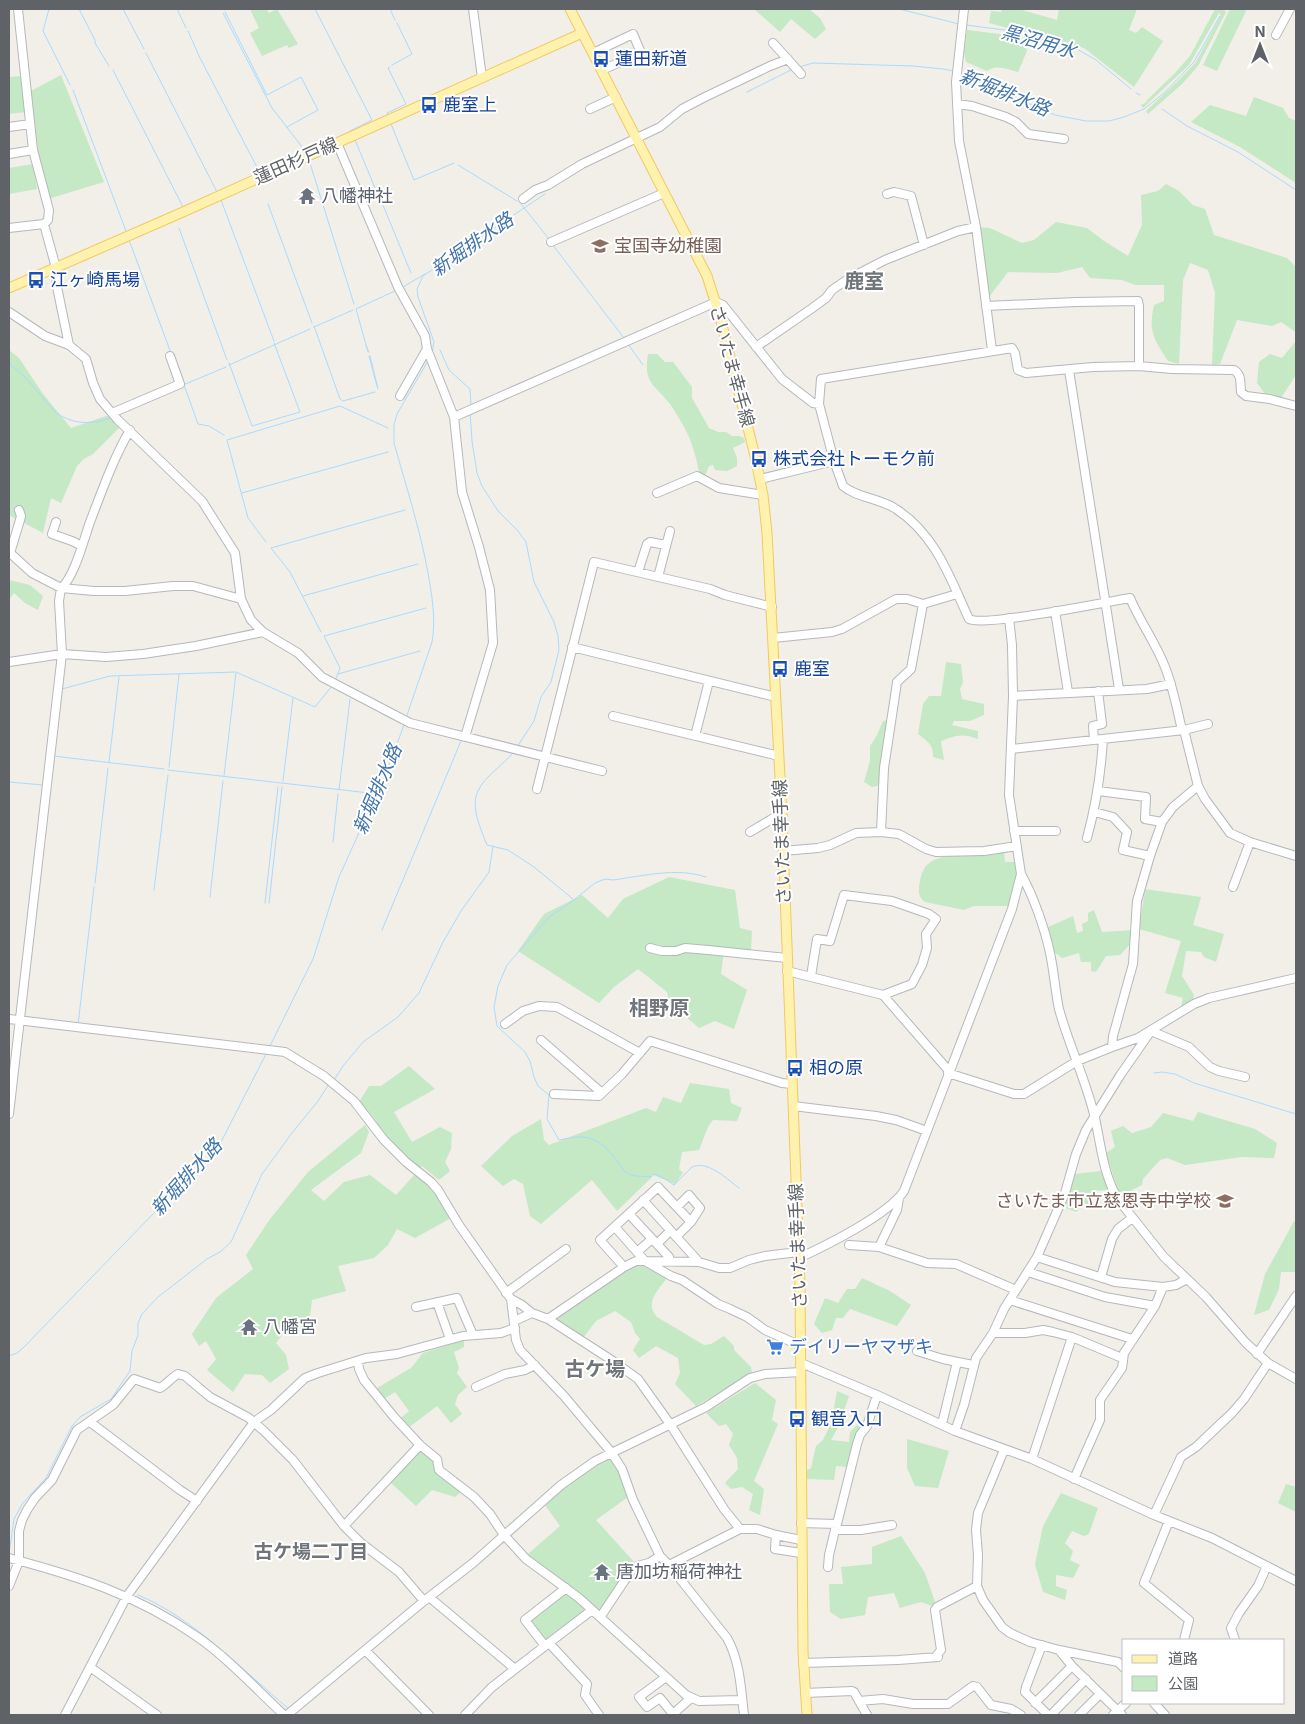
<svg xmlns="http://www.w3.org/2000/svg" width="1305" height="1724" viewBox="0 0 1305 1724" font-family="Inter,'Noto Sans JP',sans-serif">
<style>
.green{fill:#c5e8c5}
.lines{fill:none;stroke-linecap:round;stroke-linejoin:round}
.stream{stroke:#aadaff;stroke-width:1}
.minor-casing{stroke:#b5b8bc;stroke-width:10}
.major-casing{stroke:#f2c960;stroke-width:11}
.minor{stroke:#fff;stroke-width:8}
.major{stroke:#fff2af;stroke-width:9}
.labels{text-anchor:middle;stroke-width:4;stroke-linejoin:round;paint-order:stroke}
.transit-label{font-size:18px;fill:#164399;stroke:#fff;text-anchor:start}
.street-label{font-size:18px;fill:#5f6368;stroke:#fff}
.worship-label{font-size:18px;fill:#5b616d;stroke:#fff;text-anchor:start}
.education-label{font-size:18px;fill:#785e54;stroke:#fff;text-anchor:start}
.shop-label{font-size:18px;fill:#366cbe;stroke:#fff;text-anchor:start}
.water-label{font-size:19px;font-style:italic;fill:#4174aa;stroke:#fff}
.neighbourhood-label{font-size:19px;font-weight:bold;fill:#70757a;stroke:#fff}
.quarter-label{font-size:20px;font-weight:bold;fill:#70757a;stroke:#fff}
</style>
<rect width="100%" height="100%" fill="#f1efe8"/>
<path class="green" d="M250,9H266L269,13L277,9L298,44L289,48L287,45L262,56L250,33L259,28Z
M754,9H809L820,18L826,29L815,39L791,19L780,32Z
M1002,9H1019L1057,20L1059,9H1137L1129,30L1136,33L1142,27L1163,41L1134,87L1084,48L989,23L991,11L1001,12Z
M1215,9H1223L1226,12L1198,66L1182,84L1148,114L1146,111L1181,78L1196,62L1221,15L1219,13L1189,65L1143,108L1141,105L1147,102L1146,101L1175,73L1190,56Z
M1230,9H1247L1217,71L1203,65Z
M967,30L1016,36L1024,39L1027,51L1018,72C1007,69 996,64 987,71L966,62L964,52Z
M61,75L104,182L48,199L39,159L31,91Z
M22,76L26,112L9,114V77Z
M1254,97L1283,108L1289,118L1296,121V183L1240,147L1191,122L1210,105L1246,116Z
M33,164L37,189L9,194V168Z
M1166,184L1179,191L1193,205L1205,209L1214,235L1287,258L1296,267V331H1294L1281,322L1272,326L1237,320L1220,364L1212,365L1215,293L1208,270L1190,263L1183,280L1179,364L1168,361C1154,339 1148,332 1154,305L1164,301V285H1135L1122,280L1090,278L1082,267L1057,273L1008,272L986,301L976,227L990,228L1022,243L1034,240L1056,222L1087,228L1104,241L1128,256L1142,225L1141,195L1158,191Z
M1296,341V375L1279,401L1265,394L1257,383L1259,362L1270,354L1282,358Z
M9,350L19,358L43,394L71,428L109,415L121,426L93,454L84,459L77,466L61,503L51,498L43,533L9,515Z
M648,354H657L665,362H673L692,387V398L709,428L718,432H726L732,436H739L744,438L745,442L733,448L737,458V466L727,471L715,470L713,465L709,466L705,476L699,472C696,457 692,441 684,427C680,420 675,411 670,404C654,384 643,383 648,354Z
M9,580L30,585L43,596L38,610L25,603L14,593L9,600Z
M946,662L961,664L963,682L960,689L962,699L984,704V715L970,721H954L952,725L978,731V739C963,733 956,735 941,741L944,760L933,757C934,745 927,741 918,734L923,704L929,696H941Z
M888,720L881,785L872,787L864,782L870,761V746L877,735L883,721Z
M1004,850L1005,862H1016V876L1010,906H974L964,910L925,902C918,897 918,890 920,881C921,876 923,868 928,864C941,852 986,852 1004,850Z
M669,877L735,890L740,928L752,931L751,951L724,950L721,974L747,990L734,1029L715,1021L699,1028L669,1002L667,992L638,969L614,987L599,1003L518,951L544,914L582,895L608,918L623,899Z
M1145,889L1201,897L1193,925L1224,934L1216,962L1204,957L1201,952L1186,951L1182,976L1194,995L1193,1000L1181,1007L1183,998L1165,993L1181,941L1139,929Z
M1094,910L1102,932L1133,930L1132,942L1120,955L1106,956L1096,972L1091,971V962H1081L1079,953L1062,958L1053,951L1046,928L1073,916L1077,933L1083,931L1082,924L1088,921V913Z
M409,1066L435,1089L394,1112L412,1142L440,1127L452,1133L451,1149L445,1162L450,1171L439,1180L422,1166L419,1169L385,1138L374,1118L359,1102L369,1086H381Z
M690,1083L729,1089L731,1103L742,1108L737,1121L713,1120L708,1127L699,1150L682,1152L679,1169L683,1173L675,1184L654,1175L617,1211L592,1180L541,1224L530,1216L523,1184L514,1179L503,1186L481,1166L512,1136L541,1119L544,1140L549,1145L646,1108L656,1112L663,1097L681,1103Z
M1198,1112L1255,1129L1277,1143L1274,1158L1242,1157L1185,1165L1167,1158L1160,1160L1143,1179L1142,1185L1120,1196L1106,1153L1115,1147L1111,1131L1123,1126L1132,1133L1151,1127L1163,1113L1193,1121Z
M365,1125L369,1132L361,1153L311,1190L324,1201L344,1182L370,1175L396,1195L415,1174L434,1190L451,1218L415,1238L397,1229L388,1245L374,1258L338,1266L346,1291L312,1300L308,1333L291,1323L276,1343L286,1355L289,1369L270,1383L262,1375L245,1374L233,1392L207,1370L216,1359L206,1341L199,1346L192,1334L216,1298L253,1269L246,1255L270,1219L308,1172Z
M1101,1171L1109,1190L1091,1191L1088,1207H1081L1076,1212L1063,1207L1075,1174Z
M1296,1220V1272H1281L1279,1289L1269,1310L1254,1315L1265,1274L1293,1223Z
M637,1264L647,1265L667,1278C658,1290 644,1303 657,1317L704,1345L711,1344L724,1336L734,1346V1350L751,1367L752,1373L696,1406L675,1384L680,1373L678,1358L656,1346L639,1358L633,1350L640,1339L635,1333L631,1322L615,1311L596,1321L583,1338L553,1319Z
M862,1278L890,1291L911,1305L897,1326L850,1309L843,1318H836L832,1330L822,1333L814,1324L825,1298L838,1303L847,1289H855Z
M464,1340V1347L454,1352L459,1368L457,1373L467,1387L458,1395L455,1404L462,1414L451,1423L437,1406L408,1428L401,1418L409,1411L395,1392L384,1399L377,1388L411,1368L423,1353Z
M755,1383L776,1400L772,1420L778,1424L754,1481L764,1489L760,1515L749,1510L753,1494L742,1487L731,1489L725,1483L738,1469L737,1458L729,1445L733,1434L726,1424L719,1426L706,1413Z
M837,1391L849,1396L839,1426L831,1440L849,1442L850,1432L859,1423L864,1427L854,1441L847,1467L836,1466L834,1480L806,1479V1471L811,1468L816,1446L823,1440L833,1420L834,1408Z
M907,1439L949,1451L938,1488L915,1486L907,1468Z
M420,1450L435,1461L437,1472L461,1492L455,1497L432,1490L416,1506L391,1483Z
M610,1457L620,1471L628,1497L596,1520L635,1563L600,1612L528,1554L560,1526L545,1505L569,1484Z
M1286,1484L1296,1487V1512L1278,1503Z
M1061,1493L1098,1508L1089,1534L1084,1536L1072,1531L1065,1543L1073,1551L1070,1560L1080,1565L1073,1578L1056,1575V1586L1067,1590L1065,1600L1043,1592L1035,1564L1043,1526Z
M901,1536L925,1573L935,1602L932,1606L921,1602L900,1608L894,1593L868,1597L865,1615L841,1619L830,1612L829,1584H843L841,1567L872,1564V1547Z
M565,1591L587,1607V1611L547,1642H544L529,1620Z"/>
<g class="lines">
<path class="stream" d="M49,9L43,31L70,85
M79,9L95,40V43L109,66
M123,9L144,49
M177,9L186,28
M315,9L372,120L350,131L351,133
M390,9L395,20
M899,9L959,24
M225,12L267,95L301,77L318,110L287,127
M223,13L272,108L306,152
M966,25L1012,31L1077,49L1096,60L1131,89
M188,31L200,58L260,173
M146,53L217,192
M392,65L412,54L397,23
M799,67L813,63L913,66L943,69L954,71
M113,70L183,207
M961,74L1055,115L1086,121H1109L1124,117L1144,109L1164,93L1194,62L1220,16
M73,90L126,231
M747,92L793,69
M1136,93L1140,95
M1162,109L1187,126L1238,152L1296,190
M388,116L387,113L406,104L388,68L390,67
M391,124L414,180L454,163
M355,140L378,195
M309,160L354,304
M458,165L517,201
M380,198L411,273
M221,200L274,341
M268,204L312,323
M521,204L549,239
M179,228L227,360
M129,240L171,353
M552,244L624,338
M403,287L425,274
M314,326L340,399L343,401L375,392
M314,327L353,310
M628,344L643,365
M366,346L369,352
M440,350L449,370L470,389L471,405
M368,352L356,309L397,290
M432,353L434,342L418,297L417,289L423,276L545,194
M369,356L377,386
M370,356L378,389
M9,363L25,377L56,413C75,425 92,425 113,417
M229,363L252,426L300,412L274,343
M229,365L310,329
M183,385L226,367
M184,385L198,424L209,426L224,435
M470,412L472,441L477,473L482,486L498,511L518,531L526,542L534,582L554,622L558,636L559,650L551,682L541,697L534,721L517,747
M242,493L388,452
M266,542L248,518L227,440L340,406L388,428
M303,596L418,564
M321,632L290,572L271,548L405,510
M338,674L420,651
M335,681L340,668L324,636L426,608
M62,689L110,676L236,672L315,707L332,686L394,720
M406,718L432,642C436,619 432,596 428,573C420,529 406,486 394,443V425L397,414L428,361
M513,753C503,765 484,777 478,791C470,807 481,829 487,845L508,850L534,867L573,899
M53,756L164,769
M109,762L119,677
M169,767L179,674
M168,770L369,793
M224,776L236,673
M283,781L293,698
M9,782L43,785
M339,790L350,699
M333,842L338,794
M706,877C676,867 643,876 613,880L605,879L595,883L570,903L549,917L507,965L498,986L494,1007L497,1026L525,1052L530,1061L534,1077L538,1086L549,1095L547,1119L559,1140C586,1134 597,1136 615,1158C619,1162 622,1170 627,1173C633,1177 644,1176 651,1177L654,1174L667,1180L674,1185L692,1167C708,1160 727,1179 739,1188
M95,883L108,768
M154,890L168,775
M210,897L223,781
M265,903L278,787
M269,903L282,787
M382,930L461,741
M78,1025L94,887
M269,1048L313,959L339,877L386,773L404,725
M1154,1073L1162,1072L1175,1074L1194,1083L1296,1114
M334,1080L343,1066L363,1042L398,1017L419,993L443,942L461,911L489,872L493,846
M9,1356L17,1353L24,1347L219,1146L266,1054
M9,1554L14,1519L19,1510L22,1504L46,1478L72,1426L80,1417L111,1399L130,1371L132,1351L138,1335V1323L142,1314L158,1297L207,1259L220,1252L231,1242L262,1174L292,1133L318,1101L329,1084
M138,1595C194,1618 243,1671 289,1709"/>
<g class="minor-casing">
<path id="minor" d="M473,9L482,78
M964,9L956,82L959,141L976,227L992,350
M1276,35L1290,9
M773,43L801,74
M593,53L633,34L641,53L602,70
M957,104L972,106L1006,117L1016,122L1028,134L1064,139
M590,109L616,97
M9,127L30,124
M337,143L398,287L425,336L427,349L454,417L462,492L479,547L490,590L493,643L465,737
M9,154L33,150
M887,194L894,192L911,196L924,245
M523,199L535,190L548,185L582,164L660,127L682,109L705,97L770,66L788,59
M44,224L56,268L57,287L69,345
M9,228L44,224L48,220L49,210L33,150L18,9
M551,242L664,193
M986,306L1076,302L1138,301L1139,306V366
M9,312L45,336L69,345L86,359L93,383L100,399L118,420L202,501L235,553L241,599L251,620L263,632L298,653L322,677L410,723L602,771
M756,347L811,309L826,298L832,290L848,279L885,260L958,231L976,227
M1069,370L1119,689
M400,396L427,349
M112,413L180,384L170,356
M454,417L716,302L723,305L782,379L813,403L819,404
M760,479L834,461
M657,493L697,476L719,488L763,495
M56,522L52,534L72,541L82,546
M9,552L32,573L61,588L94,591H125L173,586H193L241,599
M10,553L20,520L21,516L19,510
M638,572L647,544L650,542L666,545
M658,577L670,531
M1055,611L1068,692
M773,638L832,632L842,629L896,599H907L923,604L957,594
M572,647L776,697
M9,662L62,654L106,657L143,654L196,646L263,632
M1013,696L1147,689L1171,684
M613,716L779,756
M1182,730C1177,709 1173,687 1165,667C1156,643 1140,622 1130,598C1107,602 983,627 969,619C950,578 936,535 896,509C880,498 857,498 843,486L834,461L819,404L821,379L1012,348L1015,353L1018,370L1026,373L1093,367L1139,366L1172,369L1234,370C1242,375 1240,383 1241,392L1246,396L1270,399L1296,406
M1184,730L1198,786L1205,799L1230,833L1250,842L1296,856
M695,736L709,681
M1094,740L1093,726L1102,724L1098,691
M1011,749L1184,730L1208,724
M537,789L594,562L710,589L725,595L772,607
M1098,791L1146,797L1145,819L1162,822
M1094,812L1113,817L1127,832L1123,850L1150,856
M1014,831H1056
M750,832L775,817L782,815
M881,832L884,768L896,689L897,682L911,669L923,604
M1087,838C1096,805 1101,773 1103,739
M783,851L818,848L830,845L856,833L881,832L899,834L926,849L936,852L984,851L1017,846
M1021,874C1033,895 1045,929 1050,953C1054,971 1055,990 1059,1009C1069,1046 1086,1080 1095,1118C1101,1146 1103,1172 1117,1198L1164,1257L1206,1297L1246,1343L1268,1363L1296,1379
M1233,887L1250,842
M650,948L662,951H676L685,948L708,950L787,958
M787,971L883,995L949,1071
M811,976L817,939L830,941L844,895L892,901L929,914L936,919L926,934L927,948L922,965L912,984L883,995
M9,1019L285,1052L324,1076L354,1101L384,1140L406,1162L431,1182L438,1190L459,1225L511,1299L516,1340L520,1350L564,1396L611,1452L622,1469L633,1500L660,1556L669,1565L727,1638C740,1661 741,1689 744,1715
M505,1024L523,1011L539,1006L557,1007L640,1053
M1151,1031L1189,1047L1210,1067L1219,1071L1245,1077
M541,1040L602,1093
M1112,1047L1113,1036L1133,964L1137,901L1150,856L1162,822L1173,807L1198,786
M948,1073L1014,1094H1024L1077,1061L1112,1047L1138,1038L1194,1004L1209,998L1296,978
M554,1094L599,1096L622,1074L650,1041L782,1083L792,1084
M793,1106L876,1116L896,1120L927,1131
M9,1114L62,654L59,601L61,588C74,578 84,539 90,522C102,491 113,459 130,430
M643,1200L699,1262
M629,1214L669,1257V1261
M615,1227L645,1261L671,1276L682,1280L718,1304L730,1309L747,1317L765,1330L801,1346
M676,1237L691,1222L700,1208L689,1195L677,1207
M657,1244L670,1231
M849,1245L879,1247L897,1210L899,1198
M879,1247L927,1263L956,1264L1016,1290
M637,1252L652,1239
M1037,1257L1115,1282L1163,1287L1176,1285L1187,1279
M799,1258C825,1246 888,1215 904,1191L1012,909L1021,874L1009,795L1013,696L1012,645L1009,618
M624,1267L600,1240L658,1187L691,1222
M1028,1272L1105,1297L1155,1306
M1101,1277L1112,1239L1118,1229L1132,1218
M506,1293L566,1249
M511,1299L522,1305L532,1313L548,1319L613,1361L638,1379L670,1424L724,1509L740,1529
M1010,1300L1132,1339
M437,1302L450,1339
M416,1307L457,1298L473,1335
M548,1319L624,1267L636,1261H645L699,1262L719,1268H730L749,1260L765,1256L798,1252
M514,1321L532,1313
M993,1333H1025L1043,1330L1053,1332L1072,1337L1122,1358
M917,1351L943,1359L973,1365
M1257,1354L1296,1296
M358,1361L359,1369L364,1380L394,1417L420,1445L437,1459L439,1470L474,1497L490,1514L504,1535L526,1559L579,1598L686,1695L699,1701L742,1700
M801,1363L877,1395L955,1431L1032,1459L1154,1515L1212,1538L1296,1581
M476,1387L505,1374L525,1370L535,1365
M90,1422L180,1490L197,1501
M942,1424L957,1362
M955,1431L964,1405L976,1358L993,1333L1004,1309L1037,1257L1065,1193L1076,1154L1086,1130L1121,1074L1151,1031
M1004,1450L978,1513L976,1530L978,1555L977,1586L983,1600L1002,1627L1010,1633L1030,1642L1059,1650L1118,1662L1124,1668
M1032,1459L1072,1337
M1074,1479L1100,1420V1400L1122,1368L1124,1353L1155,1306L1163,1287
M1154,1515L1181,1457L1196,1447L1232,1413L1244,1399L1268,1363
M1169,1521L1144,1583L1189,1620L1184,1640
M801,1523L837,1524L857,1444L860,1435L867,1426L877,1395
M344,1526L420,1445
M835,1530H861L892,1525
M776,1535L775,1549L801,1553
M9,1558C77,1576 137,1595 196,1636C228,1658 255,1688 284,1715
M669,1565L740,1529H757L776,1535L801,1540
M828,1567L829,1555L836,1526
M9,1586L19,1561V1531L22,1520L27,1510L35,1498L52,1480L77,1430L113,1405L134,1379L160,1388C167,1384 171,1378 178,1374L185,1376L210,1397L249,1418L264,1431L293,1460L344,1526L361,1543L399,1572L424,1601
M429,1597L515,1669
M601,1616L631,1571L637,1566L649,1563L660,1556
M1235,1640L1231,1628L1239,1613L1258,1586L1267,1566
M549,1643L587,1684L585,1695L599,1715
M1042,1645L1026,1687L1025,1692L1048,1715
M545,1646L525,1620L566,1588
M1059,1650L1072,1666L1122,1715
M366,1651L429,1715
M803,1663L898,1660L938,1657L937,1655L941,1650L935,1610L937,1607L977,1586
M90,1667L157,1715
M666,1677L639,1697L647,1707L660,1698L673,1714L691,1698
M805,1693L852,1691L854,1692L867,1715
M859,1701L883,1699L913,1704H948L973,1686L977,1687L991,1705L1011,1709L1021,1715
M1035,1703L1072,1666
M1154,1703L1165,1715
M65,1715L127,1596L254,1422L271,1410L305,1378L318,1373L366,1358L397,1354L463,1336L501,1333L515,1328
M287,1715L424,1601L473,1563L561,1485L595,1461L706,1407L750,1378L765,1374L801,1372
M465,1715L491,1688L515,1669L592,1610
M1051,1715L1086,1679
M1079,1715L1100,1694
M1113,1715L1126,1703"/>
</g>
<g class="major-casing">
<path id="major" d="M570,9L707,276L720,317L755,456L763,495L767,533L782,815L800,1284L803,1652L807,1715
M9,288L183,212L582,33"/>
</g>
<use href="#minor" class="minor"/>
<use href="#major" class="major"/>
</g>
<defs>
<g id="bus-bare" transform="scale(1.35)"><path d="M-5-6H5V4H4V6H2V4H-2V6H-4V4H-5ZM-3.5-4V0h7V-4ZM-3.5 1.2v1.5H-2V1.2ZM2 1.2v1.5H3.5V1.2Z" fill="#1a4fb4" stroke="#fff" stroke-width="2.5" paint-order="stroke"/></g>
<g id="temple-bare" transform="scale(1.35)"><path d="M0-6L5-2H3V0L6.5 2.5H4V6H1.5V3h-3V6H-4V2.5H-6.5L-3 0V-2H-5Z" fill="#6b7280" stroke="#fff" stroke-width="2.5" paint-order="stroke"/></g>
<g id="school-bare" transform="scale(1.35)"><path d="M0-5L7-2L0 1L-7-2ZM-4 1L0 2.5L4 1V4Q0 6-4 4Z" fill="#8d6e63" stroke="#fff" stroke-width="2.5" paint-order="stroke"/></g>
<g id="supermarket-bare" transform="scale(1.35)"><path d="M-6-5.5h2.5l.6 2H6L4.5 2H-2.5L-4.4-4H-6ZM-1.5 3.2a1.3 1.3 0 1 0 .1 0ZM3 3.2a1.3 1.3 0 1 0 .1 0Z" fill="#3f7fe0" stroke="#fff" stroke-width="2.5" paint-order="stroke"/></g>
</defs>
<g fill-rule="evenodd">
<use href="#bus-bare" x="601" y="59"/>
<use href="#bus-bare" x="429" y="105"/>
<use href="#temple-bare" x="307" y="196"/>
<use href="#school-bare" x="600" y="246"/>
<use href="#bus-bare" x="36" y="280"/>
<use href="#bus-bare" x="759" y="459"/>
<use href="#bus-bare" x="780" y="669"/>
<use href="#bus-bare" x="795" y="1068"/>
<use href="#school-bare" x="1225" y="1201"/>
<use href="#temple-bare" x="249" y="1327"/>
<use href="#supermarket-bare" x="775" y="1347"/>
<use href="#bus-bare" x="797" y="1419"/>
<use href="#temple-bare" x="602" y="1572"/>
</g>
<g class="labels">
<g class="transit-label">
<text x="615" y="65">蓮田新道</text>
<text x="443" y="111">鹿室上</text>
<text x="50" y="286">江ヶ崎馬場</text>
<text x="773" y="465">株式会社トーモク前</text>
<text x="794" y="675">鹿室</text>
<text x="809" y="1074">相の原</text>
<text x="811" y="1425">観音入口</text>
</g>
<g class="street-label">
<text transform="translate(296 161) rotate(-24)" y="6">蓮田杉戸線</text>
<text transform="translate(732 366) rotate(75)" y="6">さいたま幸手線</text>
<text transform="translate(782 842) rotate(-92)" y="6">さいたま幸手線</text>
<text transform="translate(798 1246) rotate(-92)" y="6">さいたま幸手線</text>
</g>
<g class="worship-label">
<text x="321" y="202">八幡神社</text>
<text x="263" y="1333">八幡宮</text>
<text x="616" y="1578">唐加坊稲荷神社</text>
</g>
<g class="education-label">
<text x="614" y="252">宝国寺幼稚園</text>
<text x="1211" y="1207" text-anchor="end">さいたま市立慈恩寺中学校</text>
</g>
<g class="shop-label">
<text x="789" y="1353">デイリーヤマザキ</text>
</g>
<g class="water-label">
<text transform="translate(1039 41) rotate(16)" y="7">黒沼用水</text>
<text transform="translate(1005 92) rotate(22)" y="7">新堀排水路</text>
<text transform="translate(472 244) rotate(-35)" y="7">新堀排水路</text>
<text transform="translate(377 789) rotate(-67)" y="7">新堀排水路</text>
<text transform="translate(186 1177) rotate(-48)" y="7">新堀排水路</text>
</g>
<g class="neighbourhood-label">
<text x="311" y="1558">古ケ場二丁目</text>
</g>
<g class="quarter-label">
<text x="864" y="288">鹿室</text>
<text x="659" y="1015">相野原</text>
<text x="595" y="1376">古ケ場</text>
</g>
</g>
<rect width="1305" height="1724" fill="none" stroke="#5f6368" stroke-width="20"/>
<rect x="1122" y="1639" width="162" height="65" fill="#ffffff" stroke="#bfc1c3"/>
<rect x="1132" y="1655" width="25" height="8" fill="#fff2af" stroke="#bfc1c3"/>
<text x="1168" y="1664" font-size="15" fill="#5f6368">道路</text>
<rect x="1132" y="1676" width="25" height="15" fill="#c5e8c5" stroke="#bfc1c3"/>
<text x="1168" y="1689" font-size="15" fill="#5f6368">公園</text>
<g transform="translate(1260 45)" stroke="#ffffff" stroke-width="4" paint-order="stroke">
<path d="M0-4L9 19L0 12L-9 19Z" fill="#5f6368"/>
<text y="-8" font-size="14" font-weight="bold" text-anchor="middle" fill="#5f6368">N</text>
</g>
</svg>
